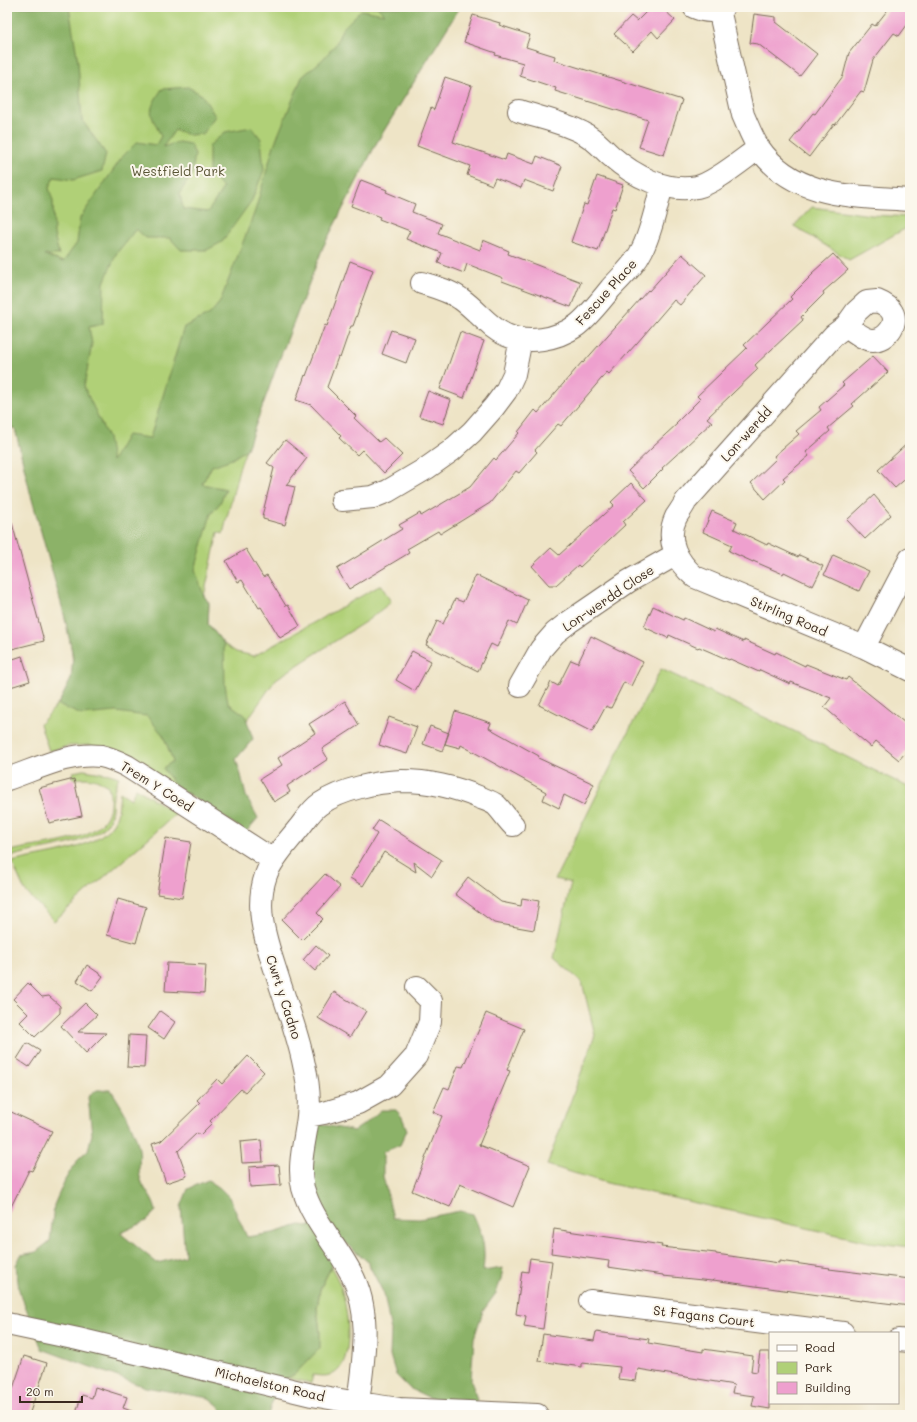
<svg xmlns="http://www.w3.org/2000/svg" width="917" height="1422" viewBox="0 0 917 1422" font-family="Mali,sans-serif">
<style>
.green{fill:#b0d077;stroke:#767d4a}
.forest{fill:#8cb268;stroke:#646e43}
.building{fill:#eea0ce}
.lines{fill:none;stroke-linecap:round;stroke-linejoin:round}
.minor-casing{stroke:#7a6b59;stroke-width:24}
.minor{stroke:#fff;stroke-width:22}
.labels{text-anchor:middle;stroke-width:4;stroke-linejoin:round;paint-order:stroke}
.park-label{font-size:13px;fill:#585434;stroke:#fbf7ec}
.street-label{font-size:13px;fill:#3b2a1e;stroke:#fbf7ec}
</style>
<rect width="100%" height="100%" fill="#fbf7ec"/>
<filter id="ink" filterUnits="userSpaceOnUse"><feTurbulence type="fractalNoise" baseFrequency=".025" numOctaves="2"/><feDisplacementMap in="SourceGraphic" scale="8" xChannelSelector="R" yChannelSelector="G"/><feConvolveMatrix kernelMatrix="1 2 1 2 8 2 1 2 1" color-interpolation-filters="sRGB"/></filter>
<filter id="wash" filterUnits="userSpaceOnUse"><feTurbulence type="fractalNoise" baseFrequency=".012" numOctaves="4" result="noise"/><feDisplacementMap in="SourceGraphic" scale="16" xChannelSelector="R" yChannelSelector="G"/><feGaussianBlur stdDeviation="0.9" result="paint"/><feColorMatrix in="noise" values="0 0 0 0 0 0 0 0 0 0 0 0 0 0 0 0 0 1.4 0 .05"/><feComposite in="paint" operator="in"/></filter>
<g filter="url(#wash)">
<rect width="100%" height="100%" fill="#eee4c6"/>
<path class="green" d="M10,7H460L377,142L323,247L279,360L239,469L223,534L218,532L204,596L209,603L208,624L224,644L236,652L254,656L381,585L391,602L368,620L276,679L193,797L90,745L68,746L49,751L40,724C52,711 66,696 71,679C80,652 50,565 42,534C32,499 23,464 15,428H7V145Z
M812,207L871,215L910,217V226L849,260L794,226Z
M661,669L796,732L910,788V1247L869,1242L607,1183L547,1165L595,1035L582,982L554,958L571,883L555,879L620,748Z
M84,770L109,774L119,777C116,783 114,789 113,795C112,804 113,814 108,822C92,847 33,848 7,858V852C43,841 125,846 108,786C94,778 90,777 74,779L73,772Z
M136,788L176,814L54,921L25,891L12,862C42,854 97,851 114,822C119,813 119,802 120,792L131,799Z
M331,1267C336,1276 341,1285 343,1295C348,1314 354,1360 335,1373C328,1377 321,1376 313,1375L311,1383L287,1378L295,1374L320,1332L317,1309L320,1289Z"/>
<path class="forest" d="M7,7H69L78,62L82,120L106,154L102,171L73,180L54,177L49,188L53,201L54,234L59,255H44L63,262L77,243L80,218L123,156L137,142L156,145L161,136C150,112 146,113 162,89L188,87L202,95L215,116L203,134L189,135L175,130L163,147L178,142L190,144L195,154L192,174L180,193L183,209L208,212L223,188L209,174V146L225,132L252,127L261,139L264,170L252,200L222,242L207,250H181L170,238H146L136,229L116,254L104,283L103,324L89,327L92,344L84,387L108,438L112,461L127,435L150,438L184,327L210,314L220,302L255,211L274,145L302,77L322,60L336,44L342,29L361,10L384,14L377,7H460L377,142L323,247L278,363L247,449L232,459L212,466L202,484L226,489L220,503L211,514L195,570L204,596L209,603L208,624L224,644L225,684L228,703L245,715L253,739L236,759L241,775L246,796L258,818L246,832L174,784L163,768L173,761L163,735L147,716L116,712L82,715L58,705L71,679L73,656L64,614L30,492L15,428H7V219L10,205L7,186Z
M97,1090H111C123,1108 134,1127 139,1149C141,1159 137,1170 141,1180C145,1192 153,1197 156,1211L146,1221L120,1233L157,1263L185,1256L181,1207L188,1189L208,1180L220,1188L229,1197L247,1237L273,1233L300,1225L311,1226V1183L315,1123L354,1131L366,1123L381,1110H396L402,1117L407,1130L400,1145L383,1152V1176L393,1218L419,1219L460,1211L473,1214C483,1236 486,1247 483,1271L503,1268L501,1279L496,1293L483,1311L474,1338L471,1380L477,1400L471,1407L455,1406L430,1398L409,1388L396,1375L390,1355L391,1331L384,1294L367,1261L344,1241L320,1289L317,1309L320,1332V1348L295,1374L278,1383L268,1415H223L219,1406L209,1398L145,1387L42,1349L19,1290L16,1265L21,1255L36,1252L50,1241L54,1205L65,1180L78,1159L88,1150L92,1134L88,1097Z"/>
<g id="blocks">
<path class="building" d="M651,7H661L675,20L658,38L652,31L633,51L614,34L631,16L637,21Z
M890,7H910V21L899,36L894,33L873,60L864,92L861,91L835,125L834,124L809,157L790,142L813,113L815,114L843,76L849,53L872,24L875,26Z
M754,14L776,17V22L817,54L800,76L758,44L750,43Z
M473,15L500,23L499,25L530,35L526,47L555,56L554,60L682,100L664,155L639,147L648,120L555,91L556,88L520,76L523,63L495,55L496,53L464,42Z
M445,77L472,86L453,142L505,160L507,154L534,164L537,156L562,166L553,191L524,180L521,188L495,178L492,185L467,175L470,166L417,146L431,108L434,110Z
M597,176L623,185L615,209L612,208L598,251L571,242L584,204L587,205Z
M361,180L387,190L386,192L415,204L412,212L442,224L438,233L480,250L483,240L509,251L508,254L581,282L571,307L502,281L503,278L467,264L464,273L438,263L442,253L406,239L410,231L379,219L380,217L351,206Z
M682,254L706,275L680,305L674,300L637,343L609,374L607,372L561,426L558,424L535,450L537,452L519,473L516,471L490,503L440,534L438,531L407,549L409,553L349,589L337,569L402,529L399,525L420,513L421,516L470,487L494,458L496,460L519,433L518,432L535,410L538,413L582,362L583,363L648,290L649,291Z
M833,254L848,270L823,292L824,294L801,317L803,320L755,365L758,369L707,418L712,422L662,468L663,469L644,488L628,471L653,447V446L677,424L676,423L700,399L697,396L747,348L744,345L792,299L790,297L813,274L812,273Z
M350,261L373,270L353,326H351L340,358L338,357L327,387L356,416L354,418L379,442L384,438L402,455L384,473L362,450L357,455L339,438L341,436L311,405L296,400L305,375L306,376L325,325L327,326Z
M391,330L415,338L406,363L382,354Z
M460,332L484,341L464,398L440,389Z
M873,356L888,372L852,404L854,406L828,428L830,431L806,452L809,456L783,478L785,480L765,499L751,483L776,459L774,456L799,434L796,431L821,410L819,407L844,385L842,383Z
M428,391L451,400L443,424L419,416Z
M285,440L307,458L286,485L295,487L285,525L263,519V515L262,516L274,468L267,463Z
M910,441V475L895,488L878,470Z
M631,483L647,500L623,522L625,525L580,567L578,565L556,585H549L532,566L551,548L559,555L614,505L611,502Z
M874,495L891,515L865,539L847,520Z
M712,511L737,522L734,529L767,545L768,543L798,557L799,555L823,566L813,586L784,572L783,574L753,561V562L729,551L732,545L703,532Z
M12,523L44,641L12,649L7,631V524Z
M246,549L263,577L267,575L286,606L288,605L300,626L280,638L261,607L259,608L242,580L238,582L226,561Z
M833,555L869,571L859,591L824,575Z
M476,575L528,600L517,625L509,621L497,647L491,644L478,671L426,645L437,621L443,624L455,599L463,602Z
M653,606L683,620L684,618L714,632L715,629L744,642V640L775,654L776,652L805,666L806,664L846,680L848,677L910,727V747L899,760L876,741L871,747L824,707L831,698L791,682L790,684L760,670L759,672L730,659L729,660L699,647L698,648L669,635L668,638L644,627Z
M591,636L643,662L631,686L624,682L611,708L606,706L592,732L539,705L551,682L558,686L571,660L578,663Z
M412,651L431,661L415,691L396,680Z
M22,656L30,681L7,688V661Z
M345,701L359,725L322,749L328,759L287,786L290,792L274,802L260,779L282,765L278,758L315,733L309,724Z
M455,711L491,723L489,728L539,756L538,758L594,784L584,805L564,795L559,808L543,800L546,792L461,745L460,748L445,744Z
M389,717L417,727L407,754L379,745Z
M430,726L449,733L442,751L423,744Z
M74,779L82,816L49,823L39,788Z
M379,820L442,860L432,876L414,862L416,872L384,852L363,886L350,878L377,834L372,830Z
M166,838L191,842L182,898L157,894Z
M325,874L340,887L317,913L323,919L302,940L282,920Z
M468,877L501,902L521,906L522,898L539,901L534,930L494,923L455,894Z
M118,899L146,907L136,943L107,935Z
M316,945L328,956L315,971L303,960Z
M167,963L206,965L204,993L165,991Z
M87,965L103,976L92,991L77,981Z
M28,983L42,997L49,996L60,1006V1013L35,1037L20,1022L28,1014L13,999Z
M334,992L366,1011L350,1037L318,1018Z
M85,1003L97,1015L78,1032L106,1033L86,1053L61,1026Z
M160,1011L175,1022L164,1039L148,1028Z
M486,1013L524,1029L507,1070L510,1071L479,1145L530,1166L513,1207L460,1184L450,1207L412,1191L442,1116L433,1112L444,1087L449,1089L458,1066L463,1067Z
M129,1035L146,1036L144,1068L127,1067Z
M27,1043L40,1051L29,1067L17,1059Z
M248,1056L264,1072L245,1092L241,1089L210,1121L212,1123L200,1135L197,1133L178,1151L187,1176L166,1183L152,1144L161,1141L200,1103L197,1100L217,1079L222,1084Z
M7,1110L52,1131L32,1171L29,1170L7,1215Z
M261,1140L263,1162L242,1163L240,1142Z
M279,1165L281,1185L250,1187L249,1167Z
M554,1229L662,1245L661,1247L716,1253V1254L779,1263V1261L830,1268L829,1269L910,1279V1306L861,1300V1301L713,1280L712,1281L663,1276V1275L608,1267L609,1261L551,1253Z
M530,1258L552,1261L543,1329L524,1326L526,1316L516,1314L522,1271L528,1272Z
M596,1332L649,1339L648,1343L703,1352V1349L753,1356L751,1371L757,1372L760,1352H770V1409L752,1406L754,1396L732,1393L734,1385L638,1369L636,1381L618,1379L620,1367L582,1363V1367L539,1361L543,1334L594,1341Z
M24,1356L47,1363L29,1415H7V1406Z
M95,1387L127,1397L123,1408L134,1412L133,1415H75L82,1395L92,1398Z"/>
</g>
</g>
<g filter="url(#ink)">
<use href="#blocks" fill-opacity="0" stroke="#7a6b59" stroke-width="1"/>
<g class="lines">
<g class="minor-casing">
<path id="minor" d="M694,7C703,11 714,13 723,7
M719,9L743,115C748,126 752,138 759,148C794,199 856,196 910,200
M519,111C540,118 563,122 583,133C594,138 602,148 611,156C634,176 666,193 697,187C715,183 743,159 759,148
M422,283C435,287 450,291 461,299C477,310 489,328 506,335C528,345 557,339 576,326C586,319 603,298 611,288C622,276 635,265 642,250C652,230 656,207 662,186
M877,301C882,303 889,306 892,312C899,324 886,340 873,340C864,340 854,331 846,326L856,312L867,302Z
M846,326L834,335L686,501C683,507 679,512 676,517C665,540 677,562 695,577L864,647L910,670
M342,500L373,497L388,491L427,468L451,451L472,432L494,407L506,391L514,374L521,339
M864,647L910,559
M520,686L541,649L555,633L569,622L629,581L675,555
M7,779C37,769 69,752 101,756C110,758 119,762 127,766L273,860
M308,1116L324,1113L358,1103L390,1085L416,1056L430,1022L431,1001L417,987
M590,1301L843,1333
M7,1324L78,1339L312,1395L358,1403L399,1409L537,1415
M898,1340L910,1341
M358,1403C363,1360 373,1314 351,1273C336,1244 312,1220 303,1188C297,1164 306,1139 308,1116C310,1099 308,1081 304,1065C298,1034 286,1004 277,975C266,941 254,909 266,875C272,858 287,843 298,829C305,821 311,810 320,804C342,789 376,782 402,781C430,781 455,787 481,798C486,800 492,802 496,805C502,811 507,819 513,825"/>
</g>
<use href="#minor" class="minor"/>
</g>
</g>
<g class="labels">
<g class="park-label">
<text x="178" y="176">Westfield Park</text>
</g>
<g class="street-label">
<text transform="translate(606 292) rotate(-48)" y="5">Fescue Place</text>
<text transform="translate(746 434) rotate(-48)" y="5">Lon-werdd</text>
<text transform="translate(608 598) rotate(-34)" y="5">Lon-werdd Close</text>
<text transform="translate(789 616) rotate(23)" y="5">Stirling Road</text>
<text transform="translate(157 786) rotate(32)" y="5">Trem Y Coed</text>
<text transform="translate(284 997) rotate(72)" y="5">Cwrt y Cadno</text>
<text transform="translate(704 1316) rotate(7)" y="5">St Fagans Court</text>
<text transform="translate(270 1384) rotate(13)" y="5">Michaelston Road</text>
</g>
</g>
<rect width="917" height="1422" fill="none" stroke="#fbf7ec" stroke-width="24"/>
<rect x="769" y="1332" width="130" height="72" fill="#fbf7ec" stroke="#aea59a"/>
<rect x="777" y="1345" width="20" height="6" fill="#ffffff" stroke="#aea59a"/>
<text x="805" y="1352" font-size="12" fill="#3b2a1e">Road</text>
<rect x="777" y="1362" width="20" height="12" fill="#b0d077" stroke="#aea59a"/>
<text x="805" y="1372" font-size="12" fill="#3b2a1e">Park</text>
<rect x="777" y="1382" width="20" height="12" fill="#eea0ce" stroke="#aea59a"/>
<text x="805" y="1392" font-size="12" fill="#3b2a1e">Building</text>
<path d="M20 1396v6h62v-6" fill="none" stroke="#3b2a1e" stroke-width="2"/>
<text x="26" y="1396" font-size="12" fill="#3b2a1e" stroke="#fbf7ec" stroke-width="3" paint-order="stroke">20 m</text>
</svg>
